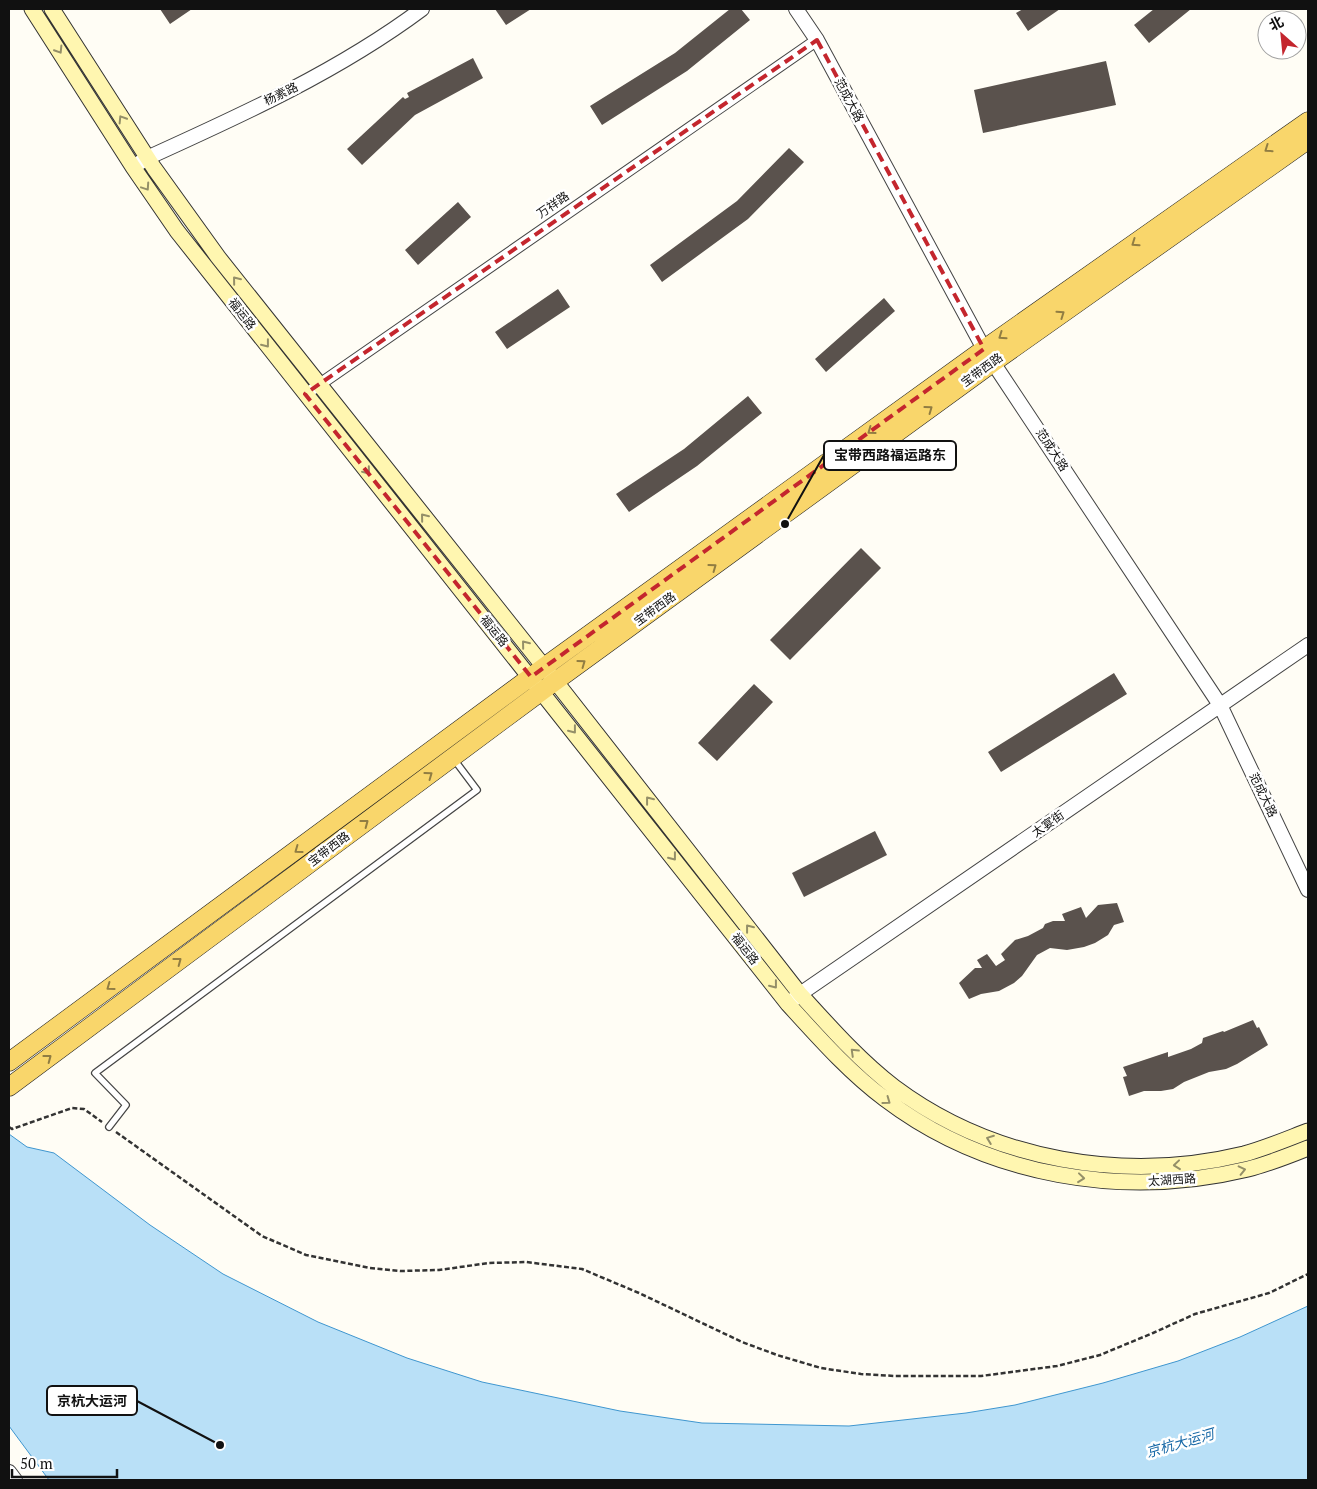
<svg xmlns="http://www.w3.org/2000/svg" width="1317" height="1489" viewBox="0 0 1317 1489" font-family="'PT Serif','Noto Sans SC',serif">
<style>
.water{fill:#b9e0f7;stroke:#3f96cf}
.building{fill:#5a524d}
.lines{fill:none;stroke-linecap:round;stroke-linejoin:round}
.service-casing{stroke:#444;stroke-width:8}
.minor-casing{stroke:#444;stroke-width:13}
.tertiary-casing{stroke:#444;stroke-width:16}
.secondary-casing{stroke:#333;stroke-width:17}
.primary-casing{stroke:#222;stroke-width:19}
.path{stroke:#333;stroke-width:2.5;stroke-dasharray:5 2.5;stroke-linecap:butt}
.service{stroke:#fff;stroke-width:5.5}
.minor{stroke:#fff;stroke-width:11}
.tertiary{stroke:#fff;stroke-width:14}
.secondary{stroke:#fff6b0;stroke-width:15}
.primary{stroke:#f9d66b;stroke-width:18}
.oneway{stroke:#948f68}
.oneway2{stroke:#917d42}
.marked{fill:none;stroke:#c4262e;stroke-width:4;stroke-dasharray:10 6;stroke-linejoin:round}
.labels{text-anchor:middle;stroke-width:5;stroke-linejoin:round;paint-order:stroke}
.street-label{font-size:12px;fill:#111;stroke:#fff}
.water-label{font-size:14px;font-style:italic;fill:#1768a6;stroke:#fff}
.leader{fill:none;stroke:#111;stroke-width:2}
.callout-dot{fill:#111;stroke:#fff;stroke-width:2}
.callout{fill:#fff;stroke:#111;stroke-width:2}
.callout-label{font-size:14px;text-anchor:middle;font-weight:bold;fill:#111}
</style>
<rect width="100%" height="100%" fill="#fffdf5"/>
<path class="water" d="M9,1134L27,1147L54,1153L150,1225L223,1274L318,1322L407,1358L482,1382L620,1411L702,1423L849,1426L966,1413L1015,1405L1103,1383L1178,1361L1240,1337L1308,1306V1480H49L9,1426Z"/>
<path class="building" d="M160,9H192L170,24Z
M495,9H531L506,25Z
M730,9H741L750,20L687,71L602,125L590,106L675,53Z
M1023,9H1060L1028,31L1016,13Z
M1154,9H1191L1149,43L1134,25Z
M473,58L483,78L415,115L362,165L347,149L403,97L405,99L409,97L407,93Z
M1106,61L1116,105L983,133L974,90Z
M789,148L804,162L748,219L662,282L650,265L737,201Z
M458,202L471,217L418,265L405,250Z
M558,289L570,307L507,349L495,332Z
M884,298L895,311L826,372L815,359Z
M748,396L762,413L697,466L629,512L616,494L684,449Z
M861,548L881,568L790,660L770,640Z
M1114,673L1127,694L1001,772L988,752Z
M754,684L773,702L717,761L698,743Z
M875,831L887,855L804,897L792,873Z
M1117,903L1124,922L1114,925L1108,935L1095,943L1084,947L1067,950L1050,948L1037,955L1022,976L1014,983L999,991L981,994L969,999L959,983L975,968H982L977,960L987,954L996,966L1005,960L1001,954L1015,940L1028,936L1043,928L1045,924L1053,921H1065L1062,914L1081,907L1086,918L1098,905Z
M1253,1020L1257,1028L1259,1027L1268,1045L1237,1064L1226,1069L1209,1072L1184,1082L1173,1089L1161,1091H1144L1129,1096L1123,1077L1127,1076L1123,1067L1168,1052V1057L1191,1049L1202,1043L1203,1038L1223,1031L1224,1032Z"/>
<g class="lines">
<g class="service-casing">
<path id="service" d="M109,1127L126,1105L95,1073L477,790L453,758"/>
</g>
<g class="minor-casing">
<path id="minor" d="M313,389L817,40"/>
</g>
<g class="tertiary-casing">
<path id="tertiary" d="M796,9L817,40L984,349L1220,705L1308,890
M133,167L147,158C242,115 339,71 422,9
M788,1004L800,994L1308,645
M9,1472L15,1480"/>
</g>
<g class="secondary-casing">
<path id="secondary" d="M32,9L133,167L177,231L788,1004C819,1038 849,1072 885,1099C988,1177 1124,1199 1248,1169C1268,1164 1288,1156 1308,1148
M52,9L154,168L218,257L556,682L800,994C830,1027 859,1060 894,1087C993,1161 1125,1183 1244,1154C1266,1148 1287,1139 1308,1131"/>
</g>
<g class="primary-casing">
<path id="primary" d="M9,1062L544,667L984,349L1308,121
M9,1087L542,691L994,362L1308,140"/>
</g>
<path class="path" d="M9,1127L12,1129L72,1108L84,1109L102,1122
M116,1132L262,1236L306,1255L370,1268L400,1271L439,1270L489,1263L526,1262L582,1269L639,1293L742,1342L777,1355L821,1368L861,1374L895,1376H981L1057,1366L1100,1355L1153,1333L1195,1314L1269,1293L1308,1274"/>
<use href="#service" class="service"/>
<use href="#minor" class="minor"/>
<use href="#tertiary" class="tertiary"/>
<use href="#secondary" class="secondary"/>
<use href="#primary" class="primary"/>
</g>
<defs><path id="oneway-chevron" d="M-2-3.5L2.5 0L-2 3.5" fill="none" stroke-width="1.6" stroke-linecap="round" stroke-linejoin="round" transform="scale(1.25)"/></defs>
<g class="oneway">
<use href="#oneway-chevron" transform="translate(59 50) rotate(58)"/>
<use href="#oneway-chevron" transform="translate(122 119) rotate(-122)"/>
<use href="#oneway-chevron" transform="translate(146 187) rotate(56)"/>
<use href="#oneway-chevron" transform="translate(236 280) rotate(-129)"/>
<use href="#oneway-chevron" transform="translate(266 344) rotate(52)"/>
<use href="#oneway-chevron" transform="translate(367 471) rotate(51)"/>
<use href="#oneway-chevron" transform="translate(424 517) rotate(-129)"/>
<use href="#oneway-chevron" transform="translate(525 644) rotate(-129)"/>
<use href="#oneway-chevron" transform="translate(573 730) rotate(52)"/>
<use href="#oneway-chevron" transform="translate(649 800) rotate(-128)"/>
<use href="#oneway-chevron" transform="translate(673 857) rotate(52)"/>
<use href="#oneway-chevron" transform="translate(749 928) rotate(-128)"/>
<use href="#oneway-chevron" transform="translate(774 985) rotate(52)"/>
<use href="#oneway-chevron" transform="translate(854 1052) rotate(-136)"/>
<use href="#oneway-chevron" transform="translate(887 1101) rotate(36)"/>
<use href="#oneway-chevron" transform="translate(990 1139) rotate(-159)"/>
<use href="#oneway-chevron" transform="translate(1177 1165) rotate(174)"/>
<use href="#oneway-chevron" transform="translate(1242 1170) rotate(-13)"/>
<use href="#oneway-chevron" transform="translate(1081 1178) rotate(6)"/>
</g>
<g class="oneway2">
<use href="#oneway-chevron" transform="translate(1268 149) rotate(145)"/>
<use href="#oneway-chevron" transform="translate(1135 243) rotate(145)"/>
<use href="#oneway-chevron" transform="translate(1061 314) rotate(-35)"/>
<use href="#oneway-chevron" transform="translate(1002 336) rotate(145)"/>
<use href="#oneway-chevron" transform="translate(929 409) rotate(-36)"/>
<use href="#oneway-chevron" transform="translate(871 431) rotate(144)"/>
<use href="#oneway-chevron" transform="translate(713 567) rotate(-36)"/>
<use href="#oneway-chevron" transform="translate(582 663) rotate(-36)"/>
<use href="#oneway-chevron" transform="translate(429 775) rotate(-36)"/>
<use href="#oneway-chevron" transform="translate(365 823) rotate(-37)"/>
<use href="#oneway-chevron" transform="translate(298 850) rotate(144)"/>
<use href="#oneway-chevron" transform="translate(178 961) rotate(-37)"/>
<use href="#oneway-chevron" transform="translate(110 987) rotate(144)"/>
<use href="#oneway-chevron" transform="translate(48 1058) rotate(-37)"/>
</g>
<path class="marked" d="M817,40L984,349L531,677L305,394Z"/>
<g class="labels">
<g class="street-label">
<text transform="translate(281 94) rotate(-26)" y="4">杨素路</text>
<text transform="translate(849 100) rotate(62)" y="4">范成大路</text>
<text transform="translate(553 205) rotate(-35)" y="4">万祥路</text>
<text transform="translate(242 314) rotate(52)" y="4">福运路</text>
<text transform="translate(982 370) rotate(-36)" y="4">宝带西路</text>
<text transform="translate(1052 450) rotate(57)" y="4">范成大路</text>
<text transform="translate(655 609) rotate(-36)" y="4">宝带西路</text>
<text transform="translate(494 631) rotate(51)" y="4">福运路</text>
<text transform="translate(1263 795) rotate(64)" y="4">范成大路</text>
<text transform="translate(1048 824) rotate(-35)" y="4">太宴街</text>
<text transform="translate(329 849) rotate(-37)" y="4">宝带西路</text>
<text transform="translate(745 949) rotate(52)" y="4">福运路</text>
<text transform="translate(1172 1180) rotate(-4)" y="4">太湖西路</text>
</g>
<g class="water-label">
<text transform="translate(1180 1443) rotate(-16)" y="5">京杭大运河</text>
</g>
</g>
<path class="leader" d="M785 524L824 455M220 1445L137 1401"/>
<g class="callout-dot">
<circle cx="785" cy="524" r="5"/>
<circle cx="220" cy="1445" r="5"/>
</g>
<g class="callout">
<rect x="824" y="441" width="132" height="29" rx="5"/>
<rect x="47" y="1386" width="90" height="29" rx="5"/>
</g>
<g class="callout-label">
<text x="890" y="460">宝带西路福运路东</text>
<text x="92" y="1406">京杭大运河</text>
</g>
<rect width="1317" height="1489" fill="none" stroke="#111111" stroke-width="20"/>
<g transform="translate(1282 35) rotate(333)"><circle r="24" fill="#ffffff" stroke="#a0a0a0"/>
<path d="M0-4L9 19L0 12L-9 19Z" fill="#c4262e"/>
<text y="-8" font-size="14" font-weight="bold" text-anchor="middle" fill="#111111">北</text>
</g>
<path d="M12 1469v8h105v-8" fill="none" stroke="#111111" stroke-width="2.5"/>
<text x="20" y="1469" font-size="15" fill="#111111" stroke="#ffffff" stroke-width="4" paint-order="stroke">50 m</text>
</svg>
